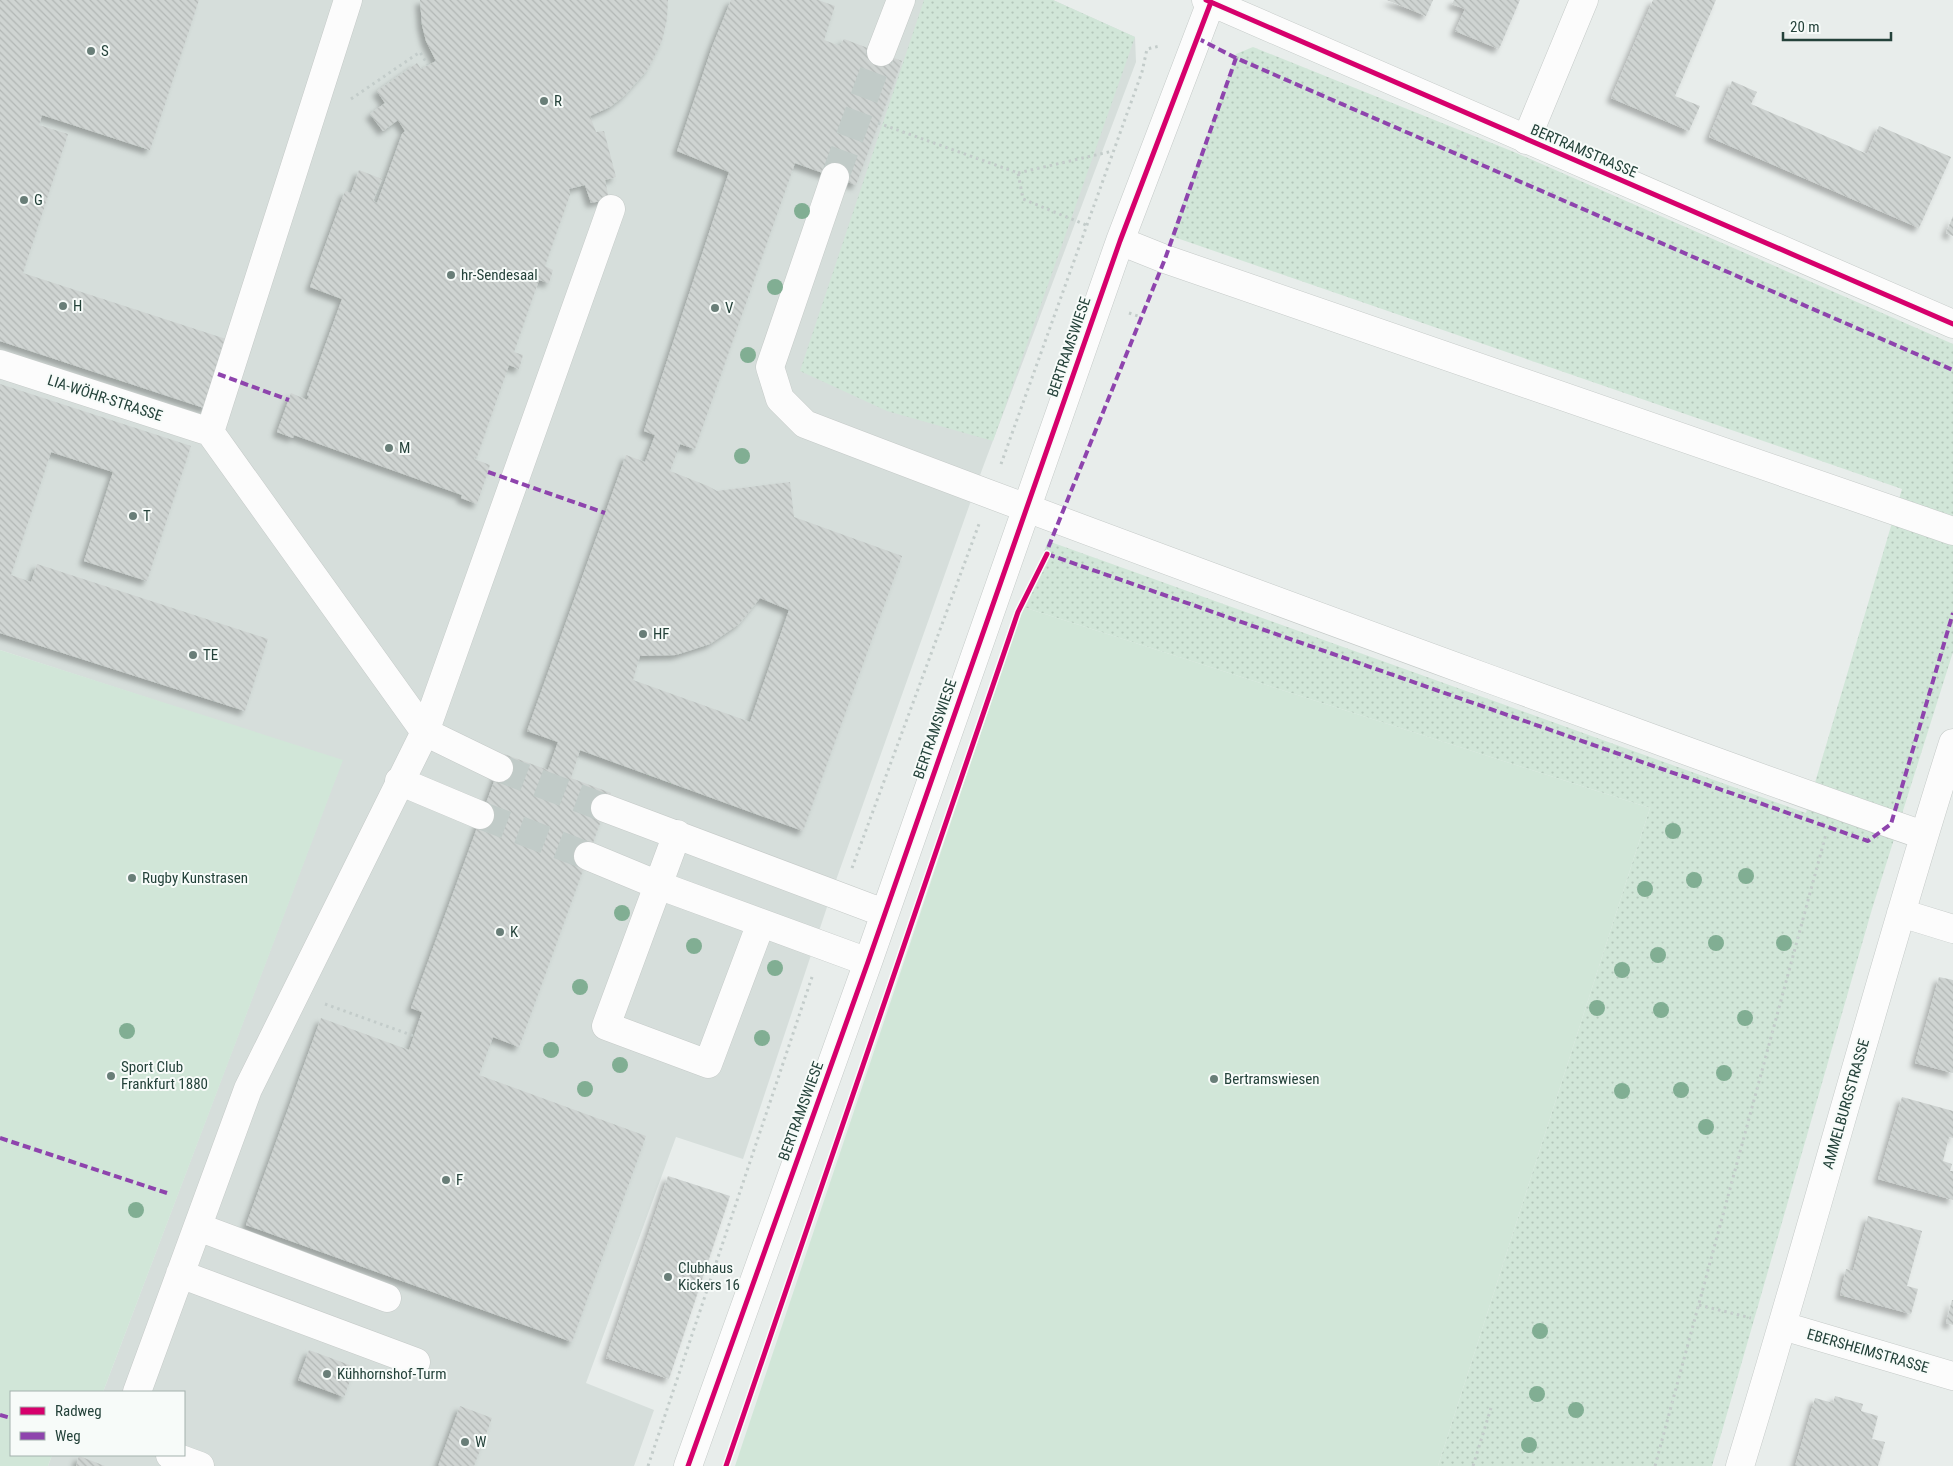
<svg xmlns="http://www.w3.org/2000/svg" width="1953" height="1466" viewBox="0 0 1953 1466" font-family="'Roboto Condensed',sans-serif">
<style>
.built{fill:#d6dedb}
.grass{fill:url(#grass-dots)}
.pitch{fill:#d1e6d8}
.building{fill:url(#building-back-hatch);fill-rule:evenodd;filter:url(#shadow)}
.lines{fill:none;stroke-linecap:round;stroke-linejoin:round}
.minor-tunnel{stroke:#c1cbc8;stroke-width:28;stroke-dasharray:28 14;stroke-linecap:butt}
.minor-casing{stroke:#c5cac8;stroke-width:29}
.path{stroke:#c3ccca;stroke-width:3;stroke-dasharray:2.5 4;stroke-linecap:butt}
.minor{stroke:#fcfcfc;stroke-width:28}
.quiet{stroke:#8e44ad;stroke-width:4;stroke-dasharray:8 4;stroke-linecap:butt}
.cycleway-casing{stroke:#f7fbf9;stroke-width:8}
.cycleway{stroke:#d6006c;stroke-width:5}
.tree{fill:#81ae93}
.poi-dot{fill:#697e78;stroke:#f7fbf9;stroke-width:2}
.labels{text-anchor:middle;stroke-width:4;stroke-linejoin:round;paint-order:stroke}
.poi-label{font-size:15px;fill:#24423a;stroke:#f7fbf9;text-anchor:start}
.street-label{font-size:15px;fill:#24423a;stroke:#f7fbf9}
</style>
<defs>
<pattern id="grass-dots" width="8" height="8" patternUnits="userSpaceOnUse" patternTransform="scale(1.25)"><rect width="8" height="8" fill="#d1e6d8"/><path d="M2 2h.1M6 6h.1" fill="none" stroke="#b3c6ba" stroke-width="1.8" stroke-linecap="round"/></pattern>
<pattern id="building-back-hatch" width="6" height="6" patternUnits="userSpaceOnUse" patternTransform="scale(1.25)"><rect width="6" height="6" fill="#cfd4d2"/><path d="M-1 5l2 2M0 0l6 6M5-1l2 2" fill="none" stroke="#b2b7b5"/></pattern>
<filter id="shadow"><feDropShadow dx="-4.5" dy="4.5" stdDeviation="2.5" flood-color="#0004"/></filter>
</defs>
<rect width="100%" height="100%" fill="#e8edeb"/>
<path class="built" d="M0,0H1053L1135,37L1136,62L983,467L835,883L743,1159L676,1137L586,1383L654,1410L634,1466H48L52,1455H184V1392H103L342,761L0,650Z"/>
<path class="grass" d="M924,0H1053L1135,37L993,441L887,411L800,371Z
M1253,47L1514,152L1953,344V652L1872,909L1712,1466H1438L1650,808L1023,607L1048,541L1806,813L1902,489L1171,236L1236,54Z"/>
<path class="pitch" d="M1023,607L1650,808L1438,1466H735Z
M0,650L343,760L103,1392H11V1455H52L48,1466H0Z"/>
<path class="building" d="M0,0H199L150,150L42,115L39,125L68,134L23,273L229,340L207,409L0,341Z
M420,0H668L667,19L662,41L648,69L624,96L610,107L590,116L596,132L604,131L616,177L605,180L609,199L591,203L585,185L569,189L570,195L545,266L553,270L549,283L539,280L514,352L523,355L519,369L509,365L477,457L475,456L474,459L490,465L477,504L461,498L462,495L294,435L293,438L277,432L291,393L307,400L309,396L307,395L342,299L310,287L345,191L351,193L359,170L382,179L373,201L377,203L402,134L405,131L398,120L383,131L370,114L385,103L377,91L417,63L421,69L436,61L426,41L422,25Z
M731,0H818L835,6L824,40L840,46L844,39L902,61L856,185L795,163L695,449L680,444L670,471L708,486L717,491L790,482L794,517L902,556L803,831L580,750L571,778L611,793L519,1047L493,1037L479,1075L646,1136L572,1342L246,1225L321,1018L409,1050L422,1012L411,1008L504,754L548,770L558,742L527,731L626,455L645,462L655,435L644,431L729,172L677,151L712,47ZM760,598L789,610L750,722L633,680L640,656L676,655L710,644L739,624Z
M1387,0H1433L1426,16Z
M1454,0H1520L1499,49L1455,31L1465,9L1452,4Z
M1653,0H1716L1675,96L1700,106L1689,131L1611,98Z
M1732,81L1757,92L1751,104L1867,154L1879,126L1951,157L1919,228L1709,137Z
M1953,216V236L1946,233Z
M0,384L191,446L147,581L84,561L113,472L51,452L11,575L31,582L37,564L268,639L245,711L0,633Z
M1939,977L1953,980V1073L1915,1063Z
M1902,1097L1953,1111V1138L1949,1137L1943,1161L1952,1164L1950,1171H1953V1200L1878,1179Z
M668,1176L730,1196L669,1379L606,1358Z
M1868,1216L1922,1231L1907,1286L1918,1289L1911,1314L1840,1295L1846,1269L1853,1271Z
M1952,1300H1953V1325L1946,1323Z
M309,1350L355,1367L344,1397L298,1380Z
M1835,1396L1863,1404L1861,1411L1878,1416L1872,1439L1885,1442L1878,1466H1795L1815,1398L1833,1403Z
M460,1406L492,1418L474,1466H438Z
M79,1456L105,1466H76Z"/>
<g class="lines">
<path class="minor-tunnel" d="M835,177L881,52
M499,768L605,808
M480,815L588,856"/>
<g class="minor-casing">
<path id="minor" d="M348,0L210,432L425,732L499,768
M1206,0L1953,324
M881,52L901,0
M1526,140L1584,0
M835,177L770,367L780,399L805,424C1031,511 1257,594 1484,677C1631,730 1776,785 1923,835
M1120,241L1165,259L1953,531
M0,364L210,432
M399,781L480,815
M605,808L884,913
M677,834L606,1026L708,1064L761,923
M588,856L658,885L868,962
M1901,913L1953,929
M198,1227L387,1298
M180,1274L416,1362
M1783,1326L1953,1376
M137,1392L248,1089L425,732L611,209
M170,1455L200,1466
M688,1466L868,962L1120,241L1211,2
M1740,1466C1814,1226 1877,982 1953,743"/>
</g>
<path class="path" d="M351,99L420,52L428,65
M878,123L1018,173L1023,199L1086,225
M1455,153L1459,144
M1018,173L1113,151
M1129,313L1141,317
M1001,464L1142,72L1147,49L1160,46
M852,868L979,524
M325,1004L414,1036
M1699,1305L1751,1318
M648,1466L812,977
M1473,1466L1491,1408
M1655,1466L1826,834"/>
<use href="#minor" class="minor"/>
<path class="quiet" d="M1197,38L1236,58L1953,370
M218,374L289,400
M488,472L605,513
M1047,554L1868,841L1891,824L1953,613
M1044,558L1165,259L1236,58
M0,1138L167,1193
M0,1415L11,1418"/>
<g class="cycleway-casing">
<path id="cycleway" d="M1206,0L1953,324
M688,1466L868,962L1120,241L1211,2
M726,1466L1018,612L1047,554"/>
</g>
<use href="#cycleway" class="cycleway"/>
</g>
<g class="tree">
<circle cx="802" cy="211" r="8"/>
<circle cx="775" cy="287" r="8"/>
<circle cx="748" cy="355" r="8"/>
<circle cx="742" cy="456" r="8"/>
<circle cx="1673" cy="831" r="8"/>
<circle cx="1746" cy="876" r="8"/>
<circle cx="1694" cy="880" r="8"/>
<circle cx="1645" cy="889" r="8"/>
<circle cx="622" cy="913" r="8"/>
<circle cx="1716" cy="943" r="8"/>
<circle cx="1784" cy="943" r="8"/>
<circle cx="694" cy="946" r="8"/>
<circle cx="1658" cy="955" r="8"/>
<circle cx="775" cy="968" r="8"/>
<circle cx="1622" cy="970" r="8"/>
<circle cx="580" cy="987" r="8"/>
<circle cx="1597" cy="1008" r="8"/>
<circle cx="1661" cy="1010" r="8"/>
<circle cx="1745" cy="1018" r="8"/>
<circle cx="127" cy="1031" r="8"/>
<circle cx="762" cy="1038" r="8"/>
<circle cx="551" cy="1050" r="8"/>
<circle cx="620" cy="1065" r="8"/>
<circle cx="1724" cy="1073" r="8"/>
<circle cx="585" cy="1089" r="8"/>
<circle cx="1681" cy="1090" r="8"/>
<circle cx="1622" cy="1091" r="8"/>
<circle cx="1706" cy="1127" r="8"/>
<circle cx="136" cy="1210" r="8"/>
<circle cx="1540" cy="1331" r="8"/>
<circle cx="1537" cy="1394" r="8"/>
<circle cx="1576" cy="1410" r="8"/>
<circle cx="1529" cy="1445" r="8"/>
</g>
<g class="poi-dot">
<circle cx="91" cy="51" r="5"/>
<circle cx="544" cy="101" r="5"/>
<circle cx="24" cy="200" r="5"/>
<circle cx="451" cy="275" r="5"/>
<circle cx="63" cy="306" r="5"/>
<circle cx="715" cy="308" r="5"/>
<circle cx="389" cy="448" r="5"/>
<circle cx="133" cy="516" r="5"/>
<circle cx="643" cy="634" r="5"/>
<circle cx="193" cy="655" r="5"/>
<circle cx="132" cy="878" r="5"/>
<circle cx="500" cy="932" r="5"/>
<circle cx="111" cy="1076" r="5"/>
<circle cx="1214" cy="1079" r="5"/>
<circle cx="446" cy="1180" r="5"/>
<circle cx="668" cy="1277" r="5"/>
<circle cx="327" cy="1374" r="5"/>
<circle cx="465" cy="1442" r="5"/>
</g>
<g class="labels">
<g class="poi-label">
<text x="101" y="56">S</text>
<text x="554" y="106">R</text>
<text x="34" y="205">G</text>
<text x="461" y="280">hr-Sendesaal</text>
<text x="73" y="311">H</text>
<text x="725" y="313">V</text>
<text x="399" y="453">M</text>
<text x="143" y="521">T</text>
<text x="653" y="639">HF</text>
<text x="203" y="660">TE</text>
<text x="142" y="883">Rugby Kunstrasen</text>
<text x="510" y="937">K</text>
<text x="121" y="1072">Sport Club<tspan x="121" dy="17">Frankfurt 1880</tspan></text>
<text x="1224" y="1084">Bertramswiesen</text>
<text x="456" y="1185">F</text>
<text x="678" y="1273">Clubhaus<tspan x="678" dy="17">Kickers 16</tspan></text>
<text x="337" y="1379">Kühhornshof-Turm</text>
<text x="475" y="1447">W</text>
</g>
<g class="street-label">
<text transform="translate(1584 151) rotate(23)" y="5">BERTRAMSTRASSE</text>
<text transform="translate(1069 347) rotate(-71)" y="5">BERTRAMSWIESE</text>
<text transform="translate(105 398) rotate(18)" y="5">LIA-WÖHR-STRASSE</text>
<text transform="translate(935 729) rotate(-71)" y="5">BERTRAMSWIESE</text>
<text transform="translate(1846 1104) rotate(-74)" y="5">AMMELBURGSTRASSE</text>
<text transform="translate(801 1111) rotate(-70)" y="5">BERTRAMSWIESE</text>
<text transform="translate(1868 1351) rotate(16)" y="5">EBERSHEIMSTRASSE</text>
</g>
</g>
<rect x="10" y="1391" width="175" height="65" fill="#f7fbf9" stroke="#a3b1ad"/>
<rect x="20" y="1407" width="25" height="8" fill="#d6006c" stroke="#a3b1ad"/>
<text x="55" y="1416" font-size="15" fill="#24423a">Radweg</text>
<rect x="20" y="1432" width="25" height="8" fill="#8e44ad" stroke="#a3b1ad"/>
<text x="55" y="1441" font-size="15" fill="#24423a">Weg</text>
<path d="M1783 32v8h108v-8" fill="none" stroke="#24423a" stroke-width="2.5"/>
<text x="1790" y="32" font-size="15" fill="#24423a" stroke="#f7fbf9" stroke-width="4" paint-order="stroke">20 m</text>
</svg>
